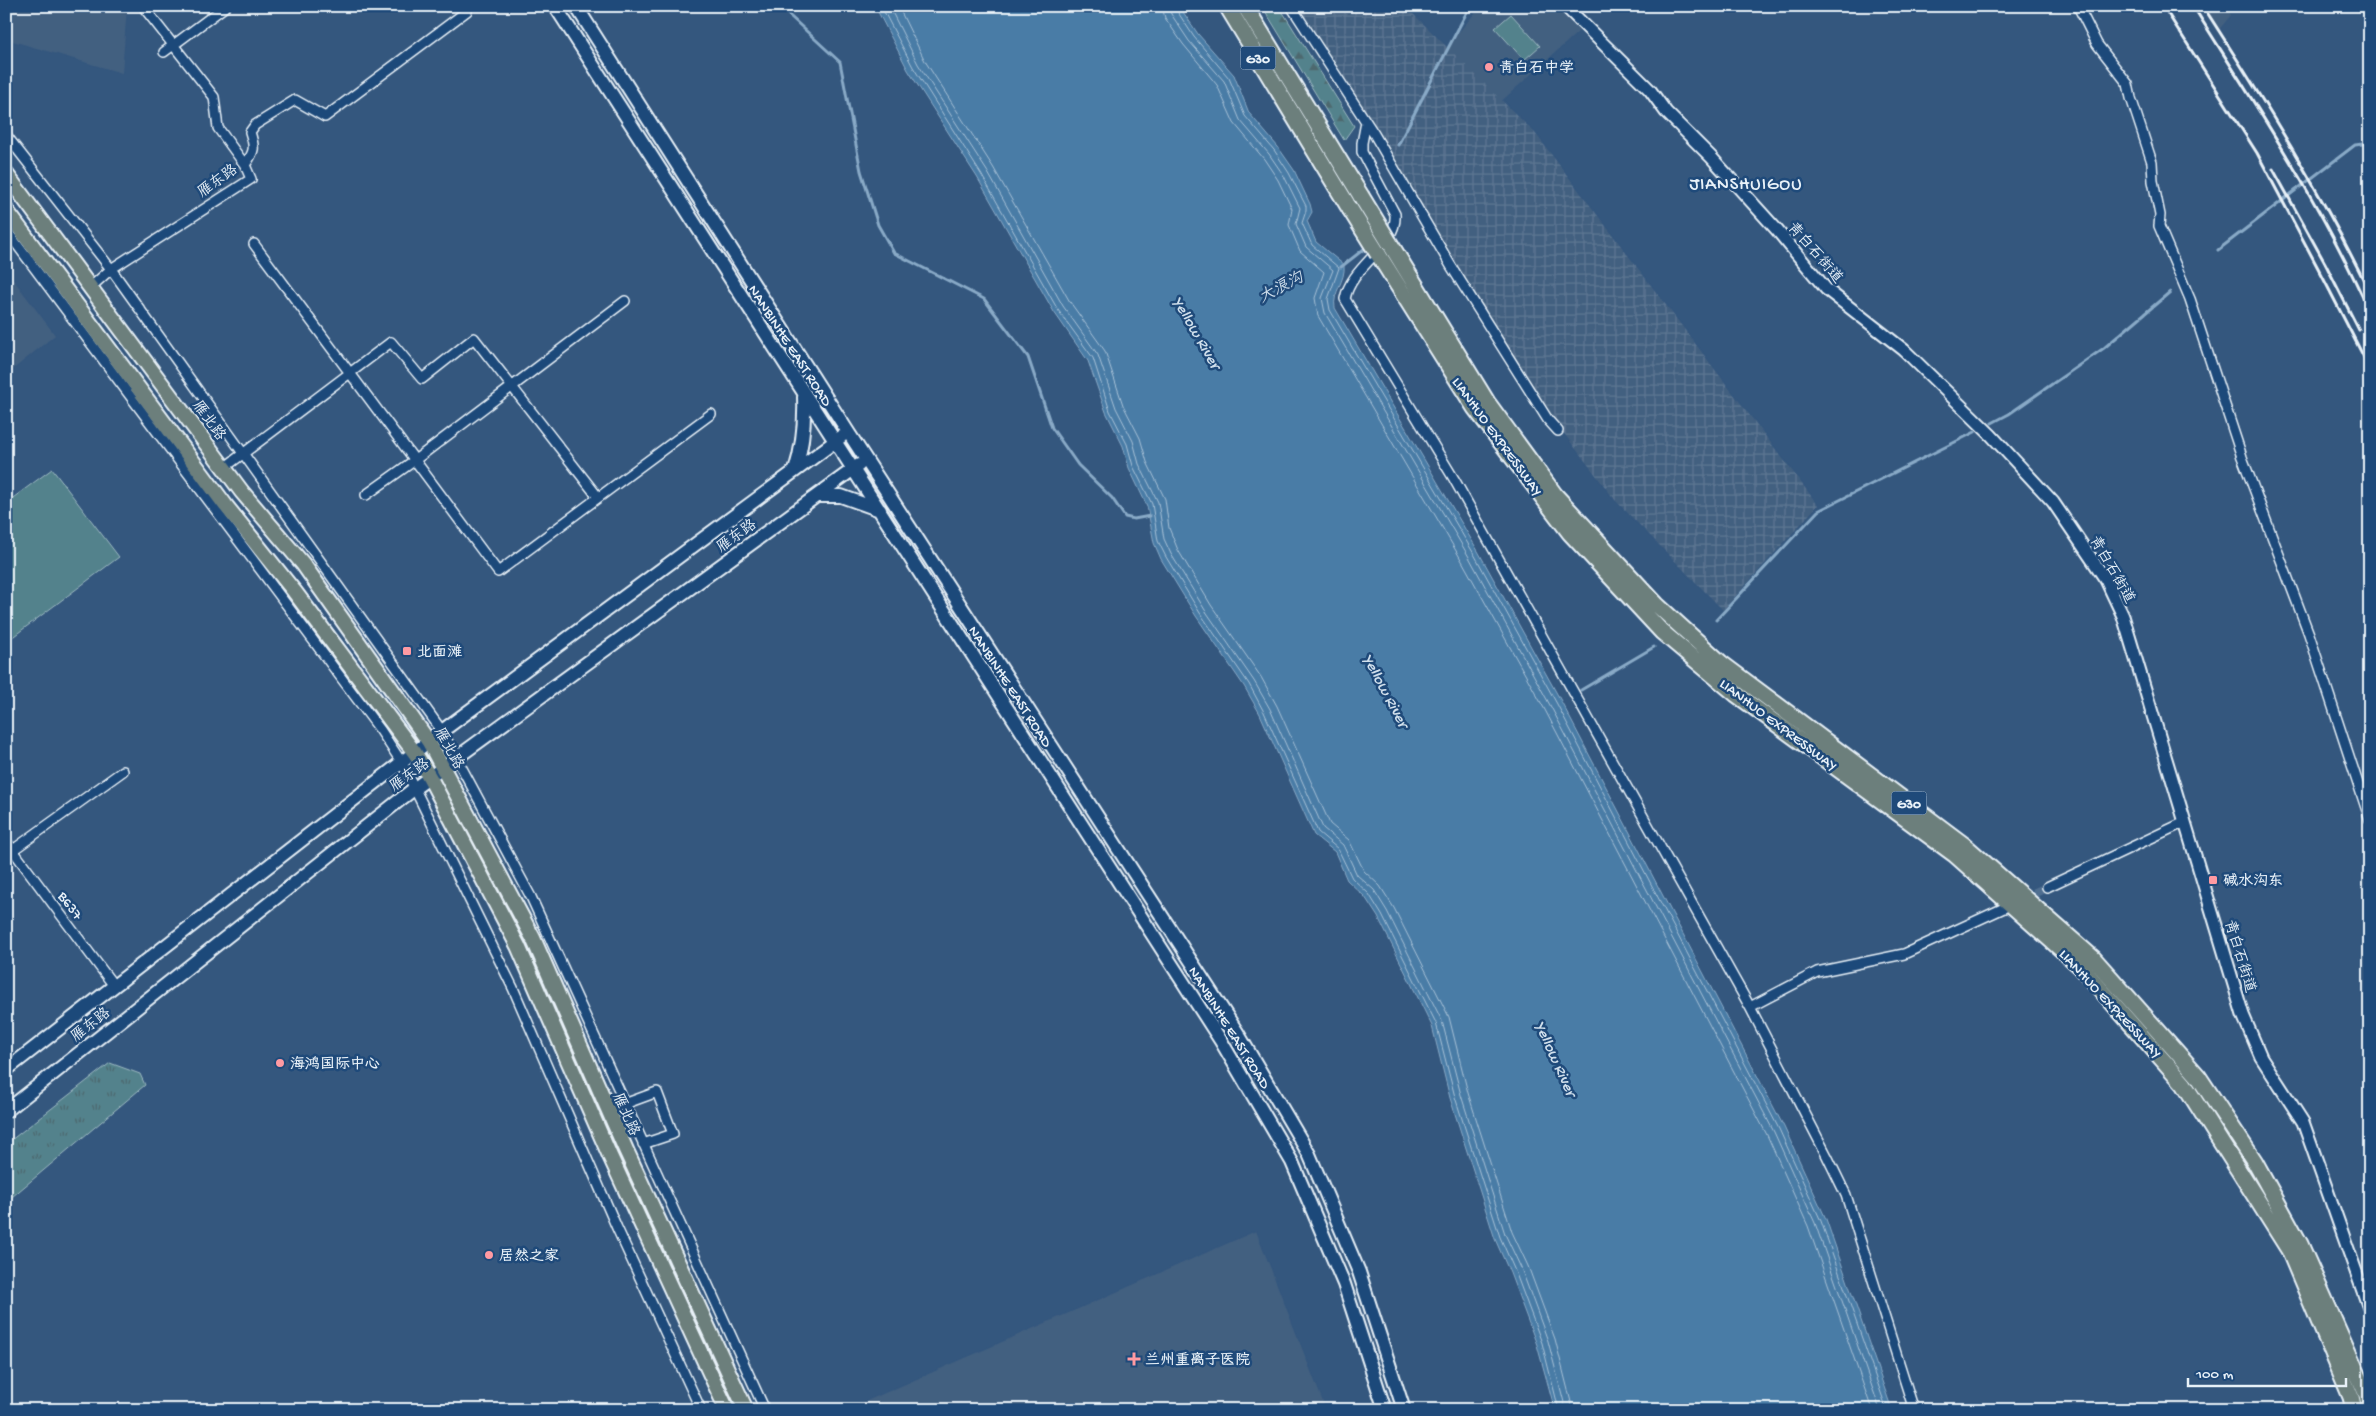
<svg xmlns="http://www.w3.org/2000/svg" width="2376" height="1416" viewBox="0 0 2376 1416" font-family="'Gochi Hand','LXGW WenKai TC',sans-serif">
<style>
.built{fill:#436080}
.industrial{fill:url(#industrial-grid)}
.grass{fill:url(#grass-tufts);stroke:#9ebac2}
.forest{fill:url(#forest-firs);stroke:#9ebac2}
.garden{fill:#53828c;stroke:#9ebac2}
.water{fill:#497ba6;stroke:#89aac7}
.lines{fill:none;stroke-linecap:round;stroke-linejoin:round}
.shore{stroke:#a8c2d7;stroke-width:1}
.stream{stroke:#89aac7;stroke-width:3}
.minor-tunnel{stroke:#4f6e90;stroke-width:9;stroke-dasharray:9 4.5;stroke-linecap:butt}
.minor-casing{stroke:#e8f1f8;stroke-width:12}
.tertiary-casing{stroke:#e8f1f8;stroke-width:15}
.secondary-casing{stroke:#e8f1f8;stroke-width:16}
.primary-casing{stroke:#e8f1f8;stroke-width:18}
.motorway-casing{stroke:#e8f1f8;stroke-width:19}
.minor{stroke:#1f4a7a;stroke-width:9}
.tertiary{stroke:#1f4a7a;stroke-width:11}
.secondary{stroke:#1f4a7a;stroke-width:12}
.primary{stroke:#6c7f7c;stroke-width:14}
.motorway{stroke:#6c7f7c;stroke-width:15}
.rail{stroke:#e8f1f8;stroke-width:3}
.motorway-bridge-casing{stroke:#e8f1f8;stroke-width:19;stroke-linecap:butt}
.motorway-bridge{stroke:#6c7f7c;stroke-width:15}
.poi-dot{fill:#ff9aa2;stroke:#1f4a7a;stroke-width:2}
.labels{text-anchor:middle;stroke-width:5;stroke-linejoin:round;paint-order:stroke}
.shield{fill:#1f4a7a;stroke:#acbfd2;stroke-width:1}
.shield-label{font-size:14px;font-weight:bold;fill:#e8f1f8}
.poi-label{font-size:15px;font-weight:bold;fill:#e8f1f8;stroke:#1f4a7a;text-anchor:start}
.street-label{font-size:15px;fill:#e8f1f8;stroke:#1f4a7a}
.water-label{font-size:16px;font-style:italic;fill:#d0dfec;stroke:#1f4a7a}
.quarter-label{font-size:18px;letter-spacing:1px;fill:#e8f1f8;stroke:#1f4a7a}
</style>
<defs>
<pattern id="industrial-grid" width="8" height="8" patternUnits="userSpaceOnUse" patternTransform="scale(1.25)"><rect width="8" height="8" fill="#436080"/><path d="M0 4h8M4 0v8" fill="none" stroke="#5e7793"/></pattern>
<pattern id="grass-tufts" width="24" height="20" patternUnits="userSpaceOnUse" patternTransform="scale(1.25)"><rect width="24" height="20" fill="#53828c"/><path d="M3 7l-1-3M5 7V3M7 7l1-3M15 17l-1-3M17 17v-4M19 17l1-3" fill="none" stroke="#4d686e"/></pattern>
<pattern id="forest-firs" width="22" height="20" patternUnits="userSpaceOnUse" patternTransform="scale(1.25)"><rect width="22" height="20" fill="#53828c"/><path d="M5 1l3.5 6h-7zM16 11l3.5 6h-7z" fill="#4d686e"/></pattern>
</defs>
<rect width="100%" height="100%" fill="#34577e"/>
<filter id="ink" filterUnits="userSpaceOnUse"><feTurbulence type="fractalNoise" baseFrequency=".02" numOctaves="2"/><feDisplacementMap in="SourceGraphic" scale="10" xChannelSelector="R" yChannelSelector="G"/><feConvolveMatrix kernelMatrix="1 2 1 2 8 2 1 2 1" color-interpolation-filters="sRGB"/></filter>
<g filter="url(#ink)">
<path class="built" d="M6,6H127L122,73L6,39Z
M1481,6H1554L1579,31L1466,133L1429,92L1448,45Z
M2201,6H2225L2231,15L2217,32Z
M6,270L55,335L6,375Z
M1256,1231L1326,1410H846L1078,1309Z"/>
<path class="industrial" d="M1289,6H1405L1535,133L1818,505L1723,610L1615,500L1511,364Z"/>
<path class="grass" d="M110,1063L140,1074L145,1085L6,1202V1144Z"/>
<path class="forest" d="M1262,6H1279L1354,126L1344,140Z"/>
<path class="garden" d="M1511,14L1540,46L1524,60L1495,28Z
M52,469L119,557L6,642V503Z"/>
<path class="water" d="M875,6H1179L1198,34L1234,75L1249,113L1278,147L1294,170L1310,204L1312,212L1307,221L1316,242L1344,265C1346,281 1332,292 1335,308L1478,551L1561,701L1784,1127L1826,1219L1892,1410H1555L1537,1345L1510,1273L1495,1239L1450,1098L1432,1026L1378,917L1365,897L1347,880L1335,852L1314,835L1260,714L1244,686L1196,616L1161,559L1154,543L1147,506L1129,468L1123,446L1106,412L1088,361L1054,312L977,177L908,70Z"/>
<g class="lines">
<path class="shore" d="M881,6L913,67L981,174L1058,310L1093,358L1110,411L1127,444L1133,466L1152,504L1158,541L1166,557L1200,613L1249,684L1264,712L1318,832L1338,849L1352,878L1369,894L1382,915L1436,1023L1455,1097L1500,1237L1515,1271L1542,1343L1559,1410
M889,6L918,64L987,171L1063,306L1098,355L1116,408L1133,441L1139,464L1158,502L1164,539L1171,554L1205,610L1254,681L1270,709L1323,828L1343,845L1357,875L1374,890L1387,911L1442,1021L1461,1095L1505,1234L1521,1268L1548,1341L1566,1410
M898,6L925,61L993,167L1070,302L1105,351L1123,405L1140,438L1147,462L1165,499L1169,528L1178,550L1211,605L1261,677L1277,706L1330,824L1349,840L1364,871L1380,886L1394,908L1449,1017L1468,1093L1512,1232L1528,1266L1555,1339L1573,1410
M1162,6L1165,18L1183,44L1217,85L1234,123L1264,159L1278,180L1292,209L1289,225L1300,251L1324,272L1315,298L1318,316L1462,561L1545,710L1767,1135L1808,1226L1872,1410
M1169,6L1171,14L1189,41L1224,81L1240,120L1269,154L1284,176L1300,208L1296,224L1306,247L1333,270L1322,298L1325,313L1469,557L1551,707L1774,1132L1815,1223L1880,1410
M1176,6L1177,11L1194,37L1229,78L1245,116L1274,150L1289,173L1306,206V211L1302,223L1312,245L1339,268L1328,299L1330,310L1474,554L1557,704L1779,1129L1821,1221L1887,1410"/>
<path class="stream" d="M779,6L840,62L861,171L878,225L894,253L984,299L1028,357L1052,428L1078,465L1112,498L1125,517L1134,519L1150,516
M1398,145L1470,6
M2218,250L2355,145L2370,143
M1341,267L1364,249
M1992,423L2009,414L2104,348L2170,292
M1716,620L1818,511L1975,432
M1581,690L1654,647"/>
<path class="minor-tunnel" d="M2022,899L2047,887"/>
<g class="minor-casing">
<path id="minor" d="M1291,6L1374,134L1451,266L1548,420L1558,431
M2078,6L2097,44L2128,84L2131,98L2152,162L2153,181L2160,215L2159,226L2190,299L2242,457L2309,634L2370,820
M145,9L214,97L218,128L245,165
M164,52L226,6
M1366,122L1362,143V152L1395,214C1398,246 1351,265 1345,299L1454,479L1750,1007L1827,1156L1846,1195L1914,1410
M6,135L111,269L442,731L531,897L765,1410
M6,230L381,731L402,763L513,988L617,1228L701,1410
M254,244L498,572L711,414
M91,287L111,269L251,179L245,165C255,151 255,148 250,132L255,125L295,100L325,117L467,11L464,6
M224,468L391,342L422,379L474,338L598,497
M366,495L415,460L625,301
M6,841L114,986
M13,850L123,771
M2047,887L2185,822
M1750,1007L1817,972L1904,954L2004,908
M608,1110L657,1092L673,1134L643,1144"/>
</g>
<g class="tertiary-casing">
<path id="tertiary" d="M1565,6L1650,90L1666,112L1711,157L1776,229L1826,289L1904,350L1991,435L2053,502L2106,580L2123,616L2243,1015L2261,1057L2303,1122L2370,1311"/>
</g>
<g class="secondary-casing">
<path id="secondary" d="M555,6L1221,1041L1292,1162L1344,1284L1385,1410
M576,6L848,432L1237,1032L1309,1154L1359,1272L1404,1410
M795,471C803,446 805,423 804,397
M818,496H841L880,510
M6,1070L442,731L841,437
M6,1111L415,788L859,465"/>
</g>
<g class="primary-casing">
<path id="primary" d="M6,174L242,492L303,564L429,742L533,938L626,1150L746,1410
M6,210L226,506L294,591L415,753L430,778L518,946L610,1156L727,1410"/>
</g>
<g class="motorway-casing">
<path id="motorway" d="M1227,6L1350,209
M1245,6L1361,196
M1389,242L1487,402L1555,495L1657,605L1721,663L1964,845L2094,959L2198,1076L2255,1162L2300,1244L2367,1395L2370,1408
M1378,254L1475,408L1570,533L1662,632L1736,694L1954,854L2081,967L2184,1084L2289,1250L2351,1397L2354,1410"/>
</g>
<use href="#minor" class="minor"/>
<use href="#tertiary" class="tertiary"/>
<use href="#secondary" class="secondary"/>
<use href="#primary" class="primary"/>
<use href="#motorway" class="motorway"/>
<path class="rail" d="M2163,6L2257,153L2318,268L2370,369
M2193,6C2256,106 2322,205 2370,313
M2203,6C2264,101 2321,191 2370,293
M2273,169L2325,263L2359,330"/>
<g class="motorway-bridge-casing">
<path id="motorway-bridge" d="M1361,196L1389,242
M1350,209L1378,254"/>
</g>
<use href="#motorway-bridge" class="motorway-bridge"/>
</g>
</g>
<g class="poi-dot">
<circle cx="1489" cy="67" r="5"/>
<rect x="402" y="646" width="10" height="10" rx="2.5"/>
<rect x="2208" y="875" width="10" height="10" rx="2.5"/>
<circle cx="280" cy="1063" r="5"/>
<circle cx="489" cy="1255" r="5"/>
<path d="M1131.5 1351.5h5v5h5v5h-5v5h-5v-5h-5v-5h5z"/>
</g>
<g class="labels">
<g class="shield">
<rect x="1240.5" y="46.5" width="35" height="23" rx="4"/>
<rect x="1891.5" y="791.5" width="35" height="23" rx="4"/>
</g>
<g class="shield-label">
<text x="1258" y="63">G30</text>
<text x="1909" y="808">G30</text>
</g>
<g class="poi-label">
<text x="1499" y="72">青白石中学</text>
<text x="417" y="656">北面滩</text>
<text x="2223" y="885">碱水沟东</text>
<text x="290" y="1068">海鸿国际中心</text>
<text x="499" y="1260">居然之家</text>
<text x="1145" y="1364">兰州重离子医院</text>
</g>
<g class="street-label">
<text transform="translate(217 180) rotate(-36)" y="5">雁东路</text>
<text transform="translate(1816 252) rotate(49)" y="5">青白石街道</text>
<text transform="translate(791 345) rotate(57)" y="5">NANBINHE EAST ROAD</text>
<text transform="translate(210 420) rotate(54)" y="5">雁北路</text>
<text transform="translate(1498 436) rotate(54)" y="5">LIANHUO EXPRESSWAY</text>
<text transform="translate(736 535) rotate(-36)" y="5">雁东路</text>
<text transform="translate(2113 569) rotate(60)" y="5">青白石街道</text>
<text transform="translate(1011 686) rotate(57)" y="5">NANBINHE EAST ROAD</text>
<text transform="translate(1779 724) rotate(37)" y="5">LIANHUO EXPRESSWAY</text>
<text transform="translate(450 748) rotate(61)" y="5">雁北路</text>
<text transform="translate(409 774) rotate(-36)" y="5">雁东路</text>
<text transform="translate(71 905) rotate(53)" y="5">B637</text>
<text transform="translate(2241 956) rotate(73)" y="5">青白石街道</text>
<text transform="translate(2111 1003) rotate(47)" y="5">LIANHUO EXPRESSWAY</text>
<text transform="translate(90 1024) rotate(-38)" y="5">雁东路</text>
<text transform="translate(1230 1027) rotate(58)" y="5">NANBINHE EAST ROAD</text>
<text transform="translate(627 1114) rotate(66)" y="5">雁北路</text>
</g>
<g class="water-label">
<text transform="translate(1280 286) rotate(-28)" y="6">大浪沟</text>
<text transform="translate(1198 332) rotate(60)" y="6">Yellow River</text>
<text transform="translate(1387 690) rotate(62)" y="6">Yellow River</text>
<text transform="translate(1557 1058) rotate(66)" y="6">Yellow River</text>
</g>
<g class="quarter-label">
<text x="1746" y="189">JIANSHUIGOU</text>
</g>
</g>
<rect width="2376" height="1416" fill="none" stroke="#1f4a7a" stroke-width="25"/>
<rect x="12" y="12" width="2351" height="1391" fill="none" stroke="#e8f1f8" stroke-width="2" filter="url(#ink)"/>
<path d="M2188 1378v8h158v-8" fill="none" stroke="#e8f1f8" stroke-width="2.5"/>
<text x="2196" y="1378" font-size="15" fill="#e8f1f8" stroke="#1f4a7a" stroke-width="4" paint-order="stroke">100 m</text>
</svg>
